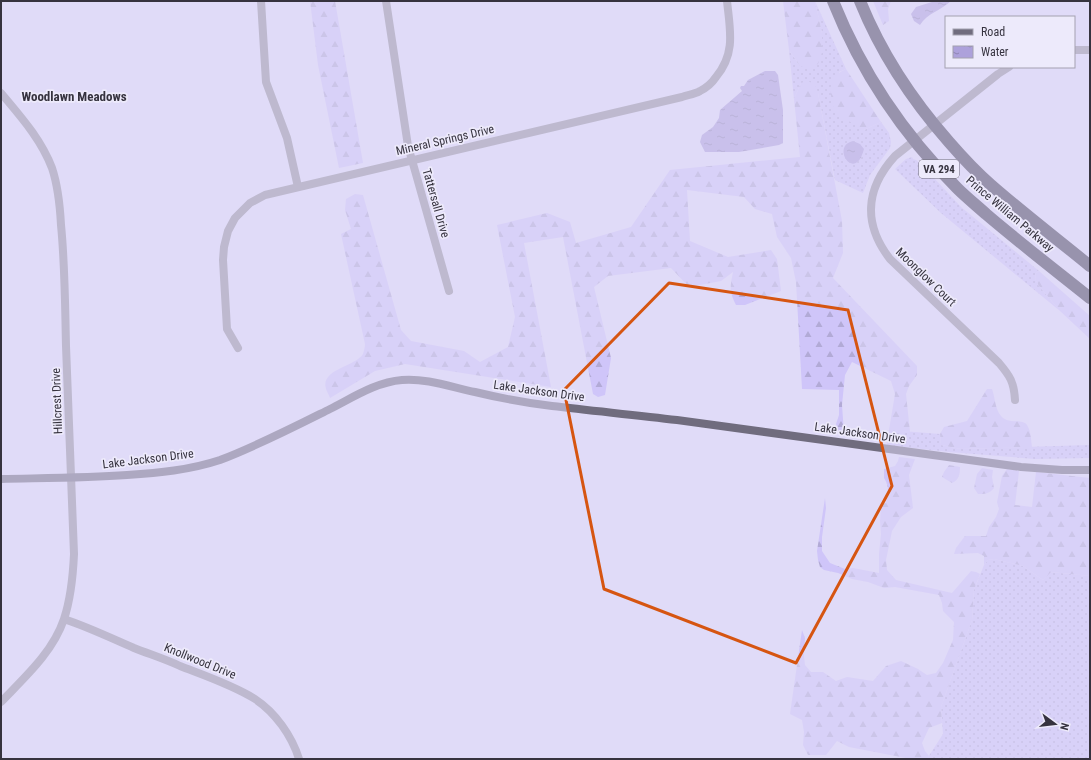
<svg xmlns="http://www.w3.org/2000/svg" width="1091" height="760" viewBox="0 0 1091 760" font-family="'Roboto Condensed',sans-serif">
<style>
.grass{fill:url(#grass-dots)}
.forest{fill:url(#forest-firs)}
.water{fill:url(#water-ripples)}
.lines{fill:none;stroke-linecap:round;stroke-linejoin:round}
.street{stroke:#94919e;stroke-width:8}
.secondary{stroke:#706c7e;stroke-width:8}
.highway{stroke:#413c53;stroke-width:12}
.marked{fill:none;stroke:#d65511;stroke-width:3;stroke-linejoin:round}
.labels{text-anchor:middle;stroke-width:3.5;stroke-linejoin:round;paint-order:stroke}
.shield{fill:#edeafb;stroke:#6d6a77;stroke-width:1}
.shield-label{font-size:11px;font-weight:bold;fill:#36333f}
.street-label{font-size:12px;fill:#36333f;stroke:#edeafb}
.neighbourhood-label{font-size:13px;font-weight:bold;fill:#36333f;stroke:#edeafb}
</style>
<defs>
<pattern id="grass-dots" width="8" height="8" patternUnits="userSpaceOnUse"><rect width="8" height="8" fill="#cfc5f9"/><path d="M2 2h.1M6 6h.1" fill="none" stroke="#b2aad6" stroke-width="1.8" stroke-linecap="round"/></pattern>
<pattern id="forest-firs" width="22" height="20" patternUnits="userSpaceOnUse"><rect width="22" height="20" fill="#cfc5f9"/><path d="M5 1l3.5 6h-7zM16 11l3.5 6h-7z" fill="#b2aad6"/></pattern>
<pattern id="water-ripples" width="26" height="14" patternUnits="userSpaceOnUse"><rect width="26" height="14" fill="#ada1db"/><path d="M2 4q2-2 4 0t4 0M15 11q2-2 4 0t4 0" fill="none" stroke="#8e84b3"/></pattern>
</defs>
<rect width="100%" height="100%" fill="#e0dbf8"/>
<path class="grass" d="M815,1L846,69L839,72L864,130L881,122L889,133L891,142L890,148L870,175L863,193L835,180L818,93L801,83L794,99L789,50L800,66L822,52V33Z
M912,157L913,159L916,160L920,163L961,207L1039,271L1036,273L1035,279L1039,286L1060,311L941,213L895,169L906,159Z
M889,430L940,434L941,445L961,449L1090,445V458L1035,459L949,452L887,445Z
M994,559L1023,566L1043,580L1050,572L1090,576V759H927L943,734L941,707L972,620L974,590L984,565L988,560Z"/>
<path class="forest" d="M310,1H335L363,163L339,168L318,65Z
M783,1H815L822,33V52L818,64L809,69L800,66L789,50Z
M873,1H891L888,9L889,21L883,25Z
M846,69L881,122L864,130L835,113C830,95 825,78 846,69Z
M807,81L815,84L818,93L842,221L843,253L833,278L917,366V375L909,386L906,394L910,432L889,430L895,394L891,381L852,362L845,375L842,405L844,433L838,432L836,424L839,415V390L802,389L796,282L791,258L777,237L772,214L755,209L744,197L687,190L690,241L728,257L771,250L777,259L781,291L745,305H736C729,291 730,287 733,272L721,281L689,287L671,268L608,276L594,287L611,358L605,395L598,397L593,394L563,237L524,243L551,387L405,364L375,371L330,398C329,395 327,392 326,389C320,369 355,367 363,354C364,351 365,347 365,344L341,234L351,229L345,210L346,199L355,194L363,195L401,330L411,341L464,351L480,362L508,347L515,317L497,225L547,213L570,222L576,243L631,227L670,170L800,157L794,99L801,83Z
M1039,271L1090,316V339L1060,311L1039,286L1035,279L1036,273Z
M987,389H992C995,397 995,409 1001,416C1008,425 1022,418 1027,425C1031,431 1031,440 1032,447L961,449L941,445L940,434L944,427L967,421Z
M899,457L915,459L909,475L913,508L901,517L892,531L886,560L887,570L896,580L952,593L971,571L976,572L980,574L974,590L972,620L941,707L942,723L929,728L922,743L925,751L929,756L927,759H911L849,747L837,741L826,755H808L803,745L804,732L802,720L790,714L802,630L805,638L804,656L805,665L811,672H823L836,681L847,677L873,681L886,666L901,661L918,669L927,675L936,673L943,663L953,640L954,622L943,611L942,603L939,595L895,587L884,588L868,582L852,579L838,573L824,570L820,567L818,560L817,551L825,498L826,508L822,537V551L830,563L845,569L853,568L879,573V554L881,534L880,521L881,507L882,504L886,503C888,493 890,487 884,478V469L895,466L898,461Z
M949,465L960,467C960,474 959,480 952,483L942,477L944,472Z
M982,468L993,470L992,477L994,488C989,494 985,494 978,494L974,488L977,474Z
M1007,469L1019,471L1015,505L1032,507L1036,472L1090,478V576L1051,572L1043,580L1023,566L994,559L988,560L984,565V556L978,553L954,554L956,548L965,536H986L989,527L996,517L999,509L997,502L999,492L1002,476Z"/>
<path class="water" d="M935,1H951C942,10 927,13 920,25L914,21L911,14L916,7Z
M765,71H775L778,75L783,110V143L779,145L739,152H705L700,142L702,135L713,127L719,118L720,110L742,91L740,88L741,86H744L748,80Z
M853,141L860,144L864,149C855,184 830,146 853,141Z"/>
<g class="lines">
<path class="street" d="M261,1L266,82L287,138L298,187
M386,1L408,146L449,291
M1074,50H1090
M1009,67L998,74L895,156C865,189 863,224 890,259L999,363C1010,376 1014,382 1015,400
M1,93C21,117 41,139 52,168C58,186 60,206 61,225C65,265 65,305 66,346C68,415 72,485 74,554C73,576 71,598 64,619C53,652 25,677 1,702
M238,348L227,329L223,260L224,247L228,231L235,218L250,203L265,195L682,97C688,95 695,94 700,91C706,88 712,83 716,77C736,53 730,30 727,1
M64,619C88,627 111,638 134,648C149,654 165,659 180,666C203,675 233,685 255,699C275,712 292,736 299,759"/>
<path class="secondary" d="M1,479C43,478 85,478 127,475C158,473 190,470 220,460C257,446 294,427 330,409C352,398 376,382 402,380C426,378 451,387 475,392C500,398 526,403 552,406C594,411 636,415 677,420C792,435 906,452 1021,467L1062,470H1090"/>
<path class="highway" d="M833,1C861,71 903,134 957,188C966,197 976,205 986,214C1020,243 1055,270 1090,298
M860,1C881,53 912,100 949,142C962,157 976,172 991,185C1023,213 1057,239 1090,266"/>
</g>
<path d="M0 0H1091V760H0ZM669,283L848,310L892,486L796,663L604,589L564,390Z" fill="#e0dbf8" fill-opacity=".55" fill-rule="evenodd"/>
<path class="marked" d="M669,283L848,310L892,486L796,663L604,589L564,390Z"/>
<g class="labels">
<rect class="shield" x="919" y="160" width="40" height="18" rx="3"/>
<g class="shield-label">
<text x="939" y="173">VA 294</text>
</g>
<g class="street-label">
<text transform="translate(445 140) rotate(-13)" y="4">Mineral Springs Drive</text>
<text transform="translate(436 203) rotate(74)" y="4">Tattersall Drive</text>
<text transform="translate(1010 214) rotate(40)" y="4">Prince William Parkway</text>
<text transform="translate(926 277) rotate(44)" y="4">Moonglow Court</text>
<text transform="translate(539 391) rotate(8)" y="4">Lake Jackson Drive</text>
<text transform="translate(57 401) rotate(-92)" y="4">Hillcrest Drive</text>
<text transform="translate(860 433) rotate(8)" y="4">Lake Jackson Drive</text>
<text transform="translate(148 459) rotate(-7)" y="4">Lake Jackson Drive</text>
<text transform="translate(200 661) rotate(22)" y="4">Knollwood Drive</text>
</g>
<g class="neighbourhood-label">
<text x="74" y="101">Woodlawn Meadows</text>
</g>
</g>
<rect width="1091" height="760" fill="none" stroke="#36333f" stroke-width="4"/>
<rect x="945" y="16" width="130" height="52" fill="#edeafb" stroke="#a4a1b0"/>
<rect x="953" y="29" width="20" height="6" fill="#706c7e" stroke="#a4a1b0"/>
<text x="981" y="36" font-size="12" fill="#36333f">Road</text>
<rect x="953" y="46" width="20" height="12" fill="url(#water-ripples)" stroke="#a4a1b0"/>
<text x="981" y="56" font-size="12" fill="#36333f">Water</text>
<g transform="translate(1055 724) rotate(105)" stroke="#edeafb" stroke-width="3" paint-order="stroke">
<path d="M0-3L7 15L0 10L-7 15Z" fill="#36333f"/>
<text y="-6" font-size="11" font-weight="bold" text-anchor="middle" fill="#36333f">N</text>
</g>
</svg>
